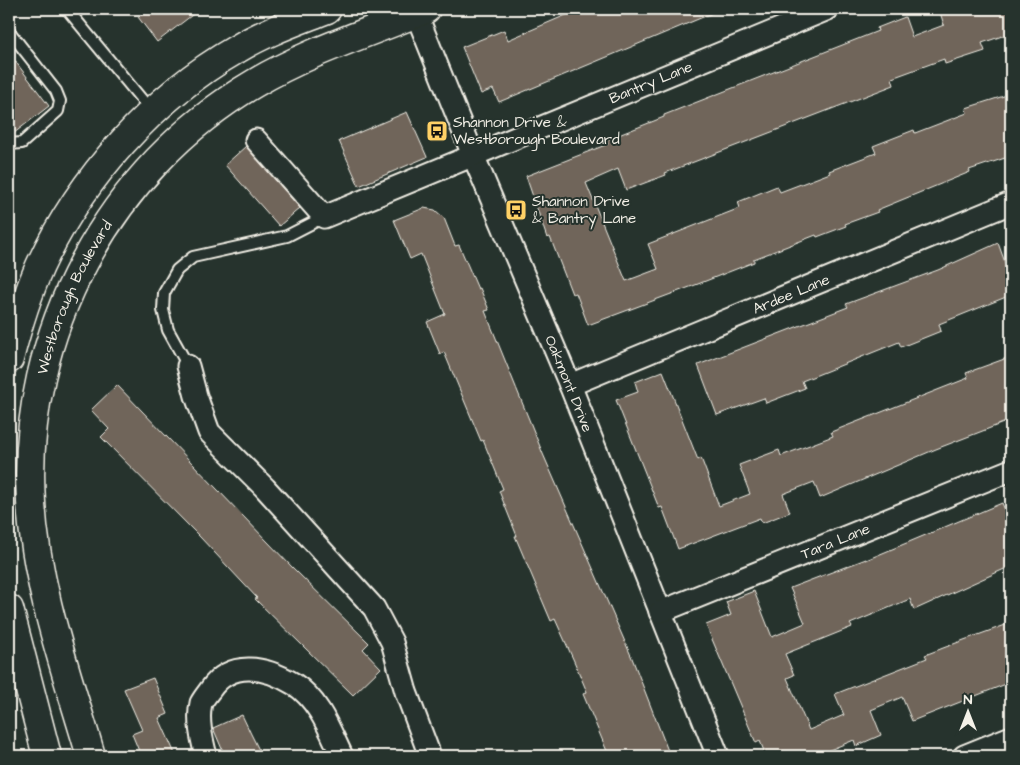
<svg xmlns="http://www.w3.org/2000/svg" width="1020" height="765" viewBox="0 0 1020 765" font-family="'Architects Daughter',sans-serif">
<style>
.building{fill:#70655a;stroke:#f4f1e8}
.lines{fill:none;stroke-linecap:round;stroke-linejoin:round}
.lane-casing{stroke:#f4f1e8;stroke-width:14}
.street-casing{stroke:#f4f1e8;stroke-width:25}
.secondary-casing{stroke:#f4f1e8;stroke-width:31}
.lane{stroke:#26332d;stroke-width:10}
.street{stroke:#26332d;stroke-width:21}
.secondary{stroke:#26332d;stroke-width:28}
.labels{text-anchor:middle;stroke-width:4;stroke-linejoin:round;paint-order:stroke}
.street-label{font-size:15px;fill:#f4f1e8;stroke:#26332d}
.poi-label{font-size:15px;fill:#f4f1e8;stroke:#26332d;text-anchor:start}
</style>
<rect width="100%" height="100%" fill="#26332d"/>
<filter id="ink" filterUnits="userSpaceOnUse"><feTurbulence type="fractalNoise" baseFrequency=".02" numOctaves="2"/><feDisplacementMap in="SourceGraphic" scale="10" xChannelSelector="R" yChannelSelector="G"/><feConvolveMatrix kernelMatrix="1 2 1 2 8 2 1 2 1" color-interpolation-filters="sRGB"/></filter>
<g filter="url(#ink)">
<path class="building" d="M150,9H200L157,42L138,17Z
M580,9H720V10L499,102L493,89L481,94L462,47L504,30L508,40Z
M939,9H1011V33L982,43L985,51L945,64L944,59L892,78L894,85L665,173L666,175L626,190L618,169L586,183L626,281L658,269L648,244L740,208L738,202L777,186L780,192L830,173L829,171L876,153L873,146L914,130L915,133L967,113L966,108L1007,95L1011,110V156L969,170L970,172L877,210L878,212L845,224L846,226L817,237L816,235L754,259V262L698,284L588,325L576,293L572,294L550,237L547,238L526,176L608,144L606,140L664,117V115L845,44L878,31L877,28L905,17L912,37L944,25Z
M9,53L49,106L9,137Z
M407,112L427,157L359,186L339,141Z
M246,146L300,208L279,226L225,165Z
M424,208L435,210L444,218L455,246L459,245L478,289L480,288L489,310L485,311L543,454L632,658L670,756H609L583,694L587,692L574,661L555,619L551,621L515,536H517L499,491L503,489L483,440L481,441L444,352L440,354L427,322L445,314L421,254L410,259L394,220Z
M998,243L1006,265L1011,263V295L939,324L941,331L901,347L899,342L802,381L805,388L766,403L764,398L717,415L698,365L848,307L846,304L938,270Z
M1007,358L1011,369V420L936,449L820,498L814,482L783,494L790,512L762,523L760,518L678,549L662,507L659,508L616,400L638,392L635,382L663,371L698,460L701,458L719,506L750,494L739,465L779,450L781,456L833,436L831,432L968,378L966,373Z
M117,385L292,567L369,643L363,649L381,668L353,695L255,599L257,598L200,537L101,437L109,429L91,410Z
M1002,503L1011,524V566L914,610L910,599L850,624L852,627L785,654L794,675L787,678L809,730L844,715L835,694L927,658L925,655L964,640L1011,623V682L912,721L902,697L871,710L881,735L856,746L854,740L815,756H766L760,741L756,743L706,625L731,615L726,602L754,591L772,637L805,623L790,588L866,559V560Z
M153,678L168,714L159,718L176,756H141L132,734L142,730L124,689Z
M242,715L251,734L262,756H225L213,728Z"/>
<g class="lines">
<g class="lane-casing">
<path id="lane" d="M67,9L152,112
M9,31L56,91L60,101L58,111L22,143L9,144
M188,366L168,330L163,310L164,293L177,270L193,257L287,236L324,217"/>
</g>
<g class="street-casing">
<g id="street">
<path id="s1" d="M416,13L473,155L570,385L718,756"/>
<path id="s2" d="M256,140L324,217L828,9"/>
<path d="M188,366L196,396L209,432L265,488L374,608L392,642L406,692L430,756"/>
<path id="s3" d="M570,385L1011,203"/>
<path id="s4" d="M660,612L1011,470"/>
<path d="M206,756C202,740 197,720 201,703C203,699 207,694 210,690C231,659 266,667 294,684C319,700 330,731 342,756"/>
<path d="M964,756L1011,737"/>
</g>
</g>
<g class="secondary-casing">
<g id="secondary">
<path d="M9,359C17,328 27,295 40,266C81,178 153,97 237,49C265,32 297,21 327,9"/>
<path d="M9,609L47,756"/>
<path id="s5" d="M91,756C67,673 36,589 31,502C20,334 110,168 255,83C309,51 369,33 426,9"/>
</g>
</g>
<use href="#lane" class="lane"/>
<use href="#street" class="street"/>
<use href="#secondary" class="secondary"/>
</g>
</g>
<defs>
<g id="bus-square" transform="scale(1.125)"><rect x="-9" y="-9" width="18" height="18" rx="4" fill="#ffd166" stroke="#26332d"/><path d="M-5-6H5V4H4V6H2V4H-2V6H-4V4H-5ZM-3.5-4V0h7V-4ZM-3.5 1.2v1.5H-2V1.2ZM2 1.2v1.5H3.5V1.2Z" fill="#111"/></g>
</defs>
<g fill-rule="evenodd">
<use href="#bus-square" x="437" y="131"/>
<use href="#bus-square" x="516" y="210"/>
</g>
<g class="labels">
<g class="street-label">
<text dy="5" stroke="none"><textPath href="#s2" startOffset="456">Bantry Lane</textPath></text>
<text dy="5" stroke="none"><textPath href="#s3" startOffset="239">Ardee Lane</textPath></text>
<text dy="5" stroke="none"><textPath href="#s5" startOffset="474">Westborough Boulevard</textPath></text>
<text dy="5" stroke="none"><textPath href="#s1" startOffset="401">Oakmont Drive</textPath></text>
<text dy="5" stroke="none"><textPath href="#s4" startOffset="189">Tara Lane</textPath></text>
</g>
<g class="poi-label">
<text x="453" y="127">Shannon Drive &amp;<tspan x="453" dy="17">Westborough Boulevard</tspan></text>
<text x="532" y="206">Shannon Drive<tspan x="532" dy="17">&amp; Bantry Lane</tspan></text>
</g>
</g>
<rect width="1020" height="765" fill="none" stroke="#26332d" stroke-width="30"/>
<rect x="15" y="15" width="990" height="735" fill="none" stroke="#f4f1e8" stroke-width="2" filter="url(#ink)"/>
<g transform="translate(968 712)" stroke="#26332d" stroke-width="4" paint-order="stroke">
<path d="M0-4L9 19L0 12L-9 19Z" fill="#f4f1e8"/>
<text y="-8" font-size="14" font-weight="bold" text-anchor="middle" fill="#f4f1e8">N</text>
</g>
</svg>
